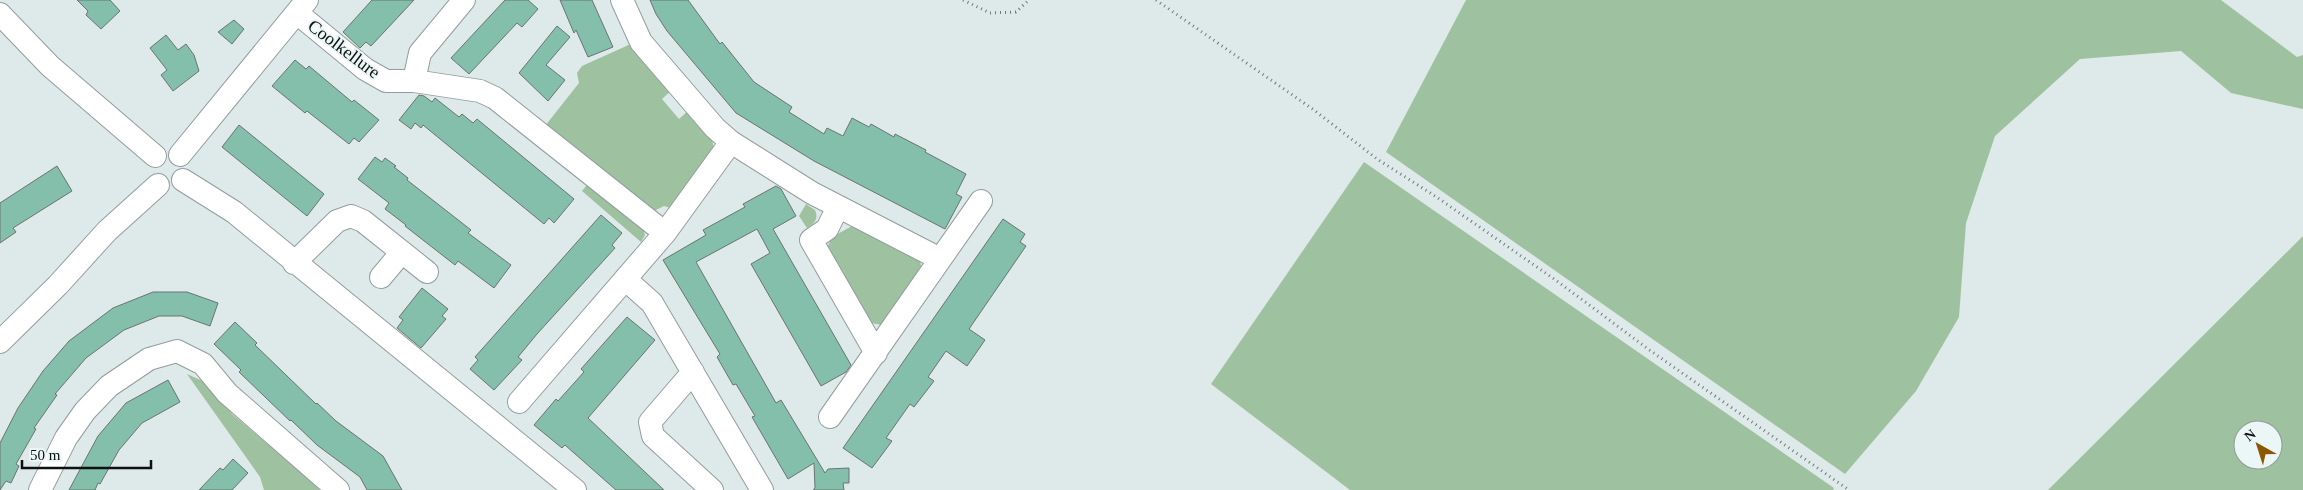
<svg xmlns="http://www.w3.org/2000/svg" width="2303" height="490" viewBox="0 0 2303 490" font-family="'Times New Roman',serif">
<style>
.green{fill:#9ec19f;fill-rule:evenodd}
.building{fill:#83bfaa;stroke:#6b7470}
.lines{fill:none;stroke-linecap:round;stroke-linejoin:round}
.minor-casing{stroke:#939d9d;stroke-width:24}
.path{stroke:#717978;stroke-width:3;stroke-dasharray:1 4;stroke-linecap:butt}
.minor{stroke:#fff;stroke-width:22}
.labels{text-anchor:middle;stroke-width:4;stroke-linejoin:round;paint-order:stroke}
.street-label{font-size:18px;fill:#0d1110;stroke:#ebf6f6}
</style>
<rect width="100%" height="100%" fill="#dee9e9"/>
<path class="green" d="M1466,0H2221L2297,57L2303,55V109L2231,93L2181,51L2080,59L1995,136L1966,223L1959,317L1916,391L1845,474L1386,152Z
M633,43L672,90L662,99L679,119L689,110L711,136L714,148L674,209L664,206L654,211L545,126L579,83L577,73L582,66Z
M1364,162L1834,488L1833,490H1350L1211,384Z
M587,185L643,229L645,235L641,242L582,191Z
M806,204L815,210C819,220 814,223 807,228L799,216Z
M852,226L920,261L922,271L882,325L871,323L827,248L832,237Z
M2303,236V490H2048ZM2243,430H2273V460H2243Z
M187,374L207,383L232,414L322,490H264L260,477Z"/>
<path class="building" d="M77,0H110L120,11L101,29L86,15L88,11Z
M372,0H414L371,46L366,42L360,48L343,32Z
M505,0H528L538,9L522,27L517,23L469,74L451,58Z
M560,0H592L613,47L588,57L576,30L574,33Z
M650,0H688L720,44L722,42L754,82L792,107L789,112L824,134L827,128L843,136L852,118L869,127L871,124L894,137L895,134L926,150L925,152L966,174L956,194L962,197L945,229L814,161L736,113L667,31L656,14Z
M234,20L244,29L232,44L218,32Z
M557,26L570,37L546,65L565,80L548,101L519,73Z
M166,35L178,50L186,44L194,55L199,71L173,91L161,75L167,70L150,48Z
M295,60L306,69L309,66L352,102L354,100L379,120L359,142L354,138L349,144L307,111L305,113L272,86Z
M419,95L424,96L432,102L435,98L459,117L462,114L473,123L477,119L574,199L554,223L549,218L544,224L423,125L421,128L415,123L411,129L399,120Z
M239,125L324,194L307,216L222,147Z
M375,157L382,162L385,158L396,166L394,167L408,178L407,180L471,230L468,233L511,265L494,288L458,261L455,265L405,226L406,225L385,209L389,203L358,179Z
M57,166L72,191L13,228L16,232L0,243V203Z
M776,186L781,189L796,216L773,229L851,365L846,372L821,386L751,264L770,253L757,229L696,262L776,403L781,400L825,473L828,469L849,468V483H843L844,490H813L815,488L814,463L788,479L752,417L755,416L736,384L733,385L717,357L720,354L709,336L663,260L706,235L703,230L745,207L743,204Z
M601,215L622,233L612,245L615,248L537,334L518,357L522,360L494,390L470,369L478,360L475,357Z
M1003,219L1025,234L1020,242L1026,246L969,329L985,340L967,366L946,351L928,377L934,381L914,407L910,404L886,438L892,441L872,468L843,448Z
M422,288L448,309L442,316L446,319L421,348L397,328L403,320L399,317Z
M153,292H187L218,303L210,326L182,316H159L124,330L86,358L55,394L57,395L34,428L36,429L16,464L19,466L11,483L6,481L0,490V443L18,408L43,371L69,341L113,308Z
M627,317L655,340L588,418L664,490H616L565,445L562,448L534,425L556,399L558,401L584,372L581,369Z
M235,322L257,343L255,345L316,404L317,403L336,421L383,456L402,490H367L360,477L317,445L291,420L290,421L239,372L241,370L214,344Z
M168,380L180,402L142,423L119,450L100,484L98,483L95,490H69L98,436L126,403Z
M233,459L248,473L232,490H199L220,468L223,470Z"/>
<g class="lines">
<g class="minor-casing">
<path id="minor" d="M622,0L641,42L715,128L731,142L665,233
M297,13L365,69L386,81H414L480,91L495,98L665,233L519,402
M0,14L50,66L155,156
M414,81L420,53L464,0
M731,142L812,193L940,259
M180,155L307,0
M183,180L234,212L575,490
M838,207L827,229L811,240L876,353
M294,263L337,221L351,216L363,221L427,272
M381,277L402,252
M625,279L652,303L762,490
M0,342L58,285L107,231L158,185
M693,372L650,422L653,436L712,490
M830,417L981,201
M40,490L66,438L85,411L109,386L149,359L177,351L203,364L227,393L338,490"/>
</g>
<path class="path" d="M963,0L990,13L1016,12L1029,0
M1156,0L1314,110L1377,159L1435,196L1557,281L1648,349L1849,490"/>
<use href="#minor" class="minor"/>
</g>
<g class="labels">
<g class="street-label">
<text transform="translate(344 49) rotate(37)" y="6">Coolkellure</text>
</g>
</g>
<g transform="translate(2258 445) rotate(321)"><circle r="24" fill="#ebf6f6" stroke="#929a9a"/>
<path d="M0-4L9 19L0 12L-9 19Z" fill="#8a5800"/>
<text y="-8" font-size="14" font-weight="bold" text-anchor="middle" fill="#0d1110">N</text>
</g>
<path d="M22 460v8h129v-8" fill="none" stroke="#0d1110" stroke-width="2.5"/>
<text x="30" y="460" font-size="15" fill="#0d1110" stroke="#ebf6f6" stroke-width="4" paint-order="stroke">50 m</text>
</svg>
